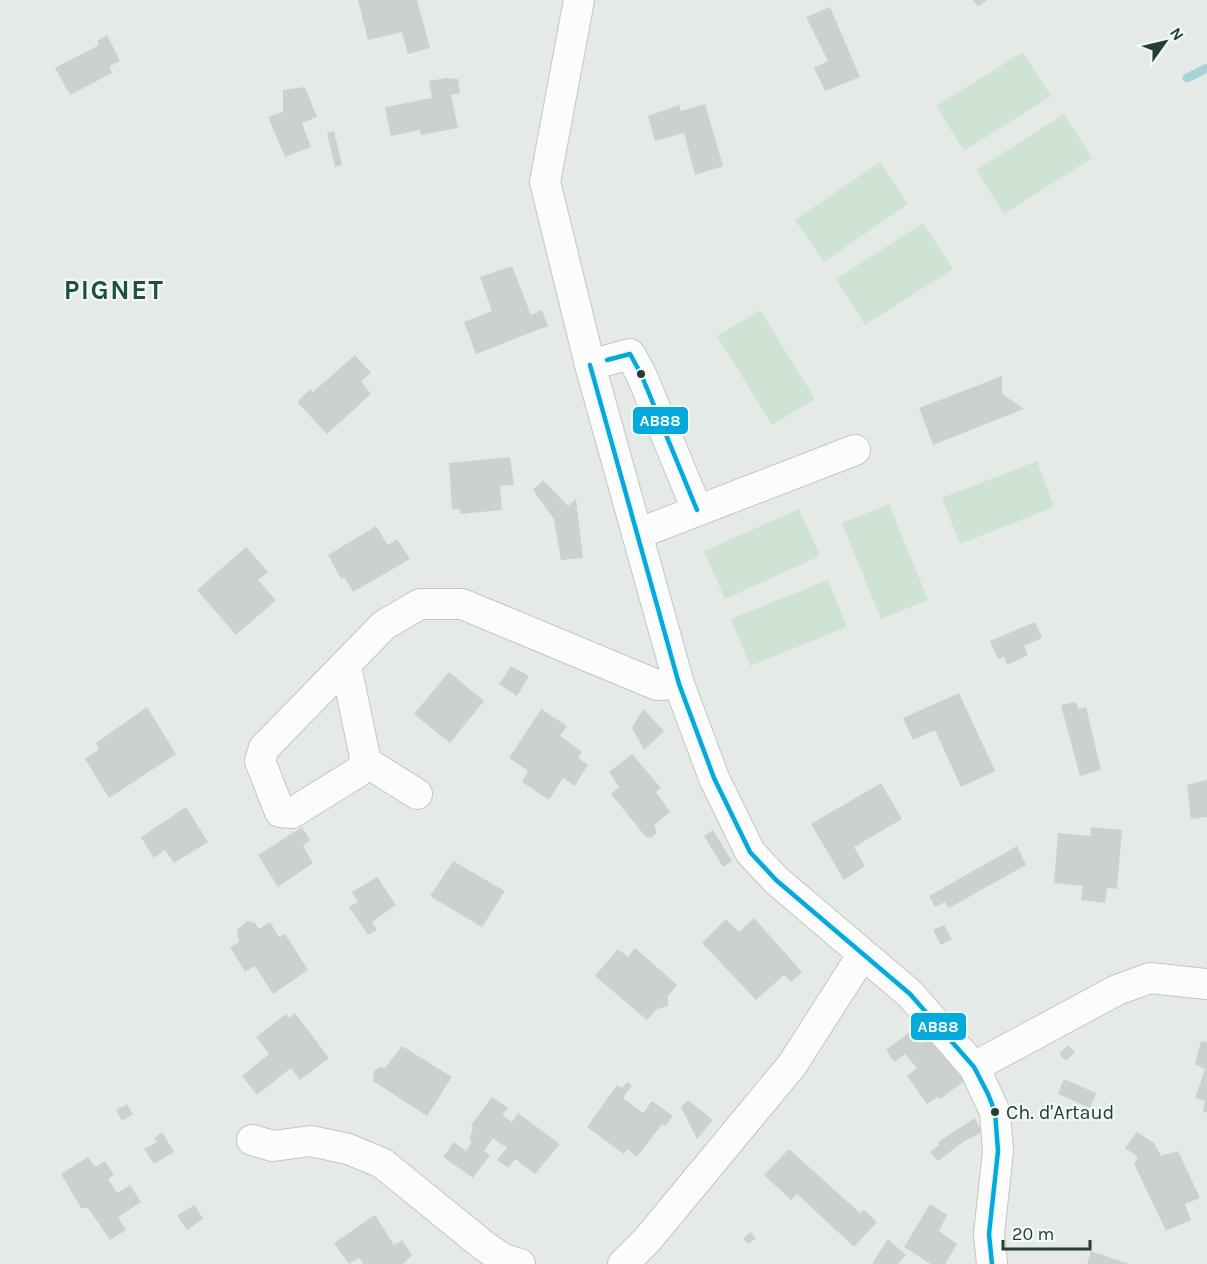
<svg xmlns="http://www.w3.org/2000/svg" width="1207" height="1264" viewBox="0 0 1207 1264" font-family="Karla,sans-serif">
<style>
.green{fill:#cee3d3}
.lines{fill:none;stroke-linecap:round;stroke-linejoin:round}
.stream{stroke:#a5d4d8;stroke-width:9}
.building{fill:#ccd1cf}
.minor-casing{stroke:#c2c7c4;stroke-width:32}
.minor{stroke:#fbfcfb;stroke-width:30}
.bus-1-casing{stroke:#f3f9f6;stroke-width:9}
.bus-1{stroke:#03aadb;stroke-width:4.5}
.bus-dot{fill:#223e35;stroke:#f3f9f6;stroke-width:2}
.labels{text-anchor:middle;stroke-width:4.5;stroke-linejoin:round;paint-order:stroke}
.bus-label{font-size:20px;fill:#223e35;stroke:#f3f9f6;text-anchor:start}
.district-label{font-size:27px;font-weight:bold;letter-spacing:1.5px;fill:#1e5041;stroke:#f3f9f6}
.line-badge{stroke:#f3f9f6;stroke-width:2}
.badge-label{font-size:16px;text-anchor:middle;font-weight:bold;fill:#fff}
</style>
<rect width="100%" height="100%" fill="#e5eae7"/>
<path class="green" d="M1023,52L1051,96L964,151L936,106Z
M1064,114L1092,158L1004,214L976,170Z
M880,162L908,204L824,262L795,220Z
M923,223L953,269L865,325L836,279Z
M760,310L815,399L772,425L717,336Z
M1037,461L1054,507L960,544L942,498Z
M889,504L928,600L881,619L842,523Z
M799,509L820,556L725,599L704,551Z
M828,580L847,627L750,666L731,619Z"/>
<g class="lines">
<path class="stream" d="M1187,78L1207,68"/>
</g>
<path class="building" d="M358,0H417L430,48L408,54L402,32L368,40Z
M973,0H987L978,7Z
M830,7L860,77L825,91L814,68L828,61L806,17Z
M107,35L120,61L109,67L112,73L70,95L55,68L99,45L97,41Z
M446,78L458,79L460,93L451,95L458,128L421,135L420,130L391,136L385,107L432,98L429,81Z
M305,87L317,117L302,123L311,147L285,157L268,117L283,112V90Z
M705,104L723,166L695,175L684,133L655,141L648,116L679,105L681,111Z
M334,131L342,165L335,167L327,133Z
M512,266L531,315L542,310L548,326L476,354L464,322L492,311L480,277Z
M355,355L371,373L361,381L371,394L327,434L297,402L310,389L313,392Z
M1002,376V394L1024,409L933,445L919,408Z
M510,457L514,485L500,486L502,510L460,514V509H452L449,463Z
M543,480L568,506L576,499L583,558L561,560L554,519L533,490Z
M376,526L388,545L397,539L410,559L353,592L344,577L341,579L328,555Z
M246,547L268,572L258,580L276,600L236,635L197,590Z
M1035,622L1042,638L1024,646L1028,655L1007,665L1004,657L998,659L990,641Z
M511,666L529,676L517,696L499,684Z
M449,672L484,701L450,743L414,714Z
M959,693L995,771L961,787L935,730L913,740L903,718Z
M1076,702L1078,709L1086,707L1101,770L1080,776L1061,705Z
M147,707L176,754L109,798L85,759L99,749L96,743Z
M541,709L567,726L560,736L582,752L578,758L588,765L575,786L563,778L549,800L522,782L528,771L509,758Z
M643,709L664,731L644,750L632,728Z
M632,754L661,788L656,792L670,812L654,825L657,832L651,838L645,836L611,794L619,787L609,772Z
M1207,780V817L1191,819L1187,785Z
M881,783L902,819L854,847L865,866L844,880L811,824Z
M186,807L208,842L174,863L165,850L154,858L141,837Z
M302,827L310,840L303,846L313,863L278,887L258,855Z
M1091,827L1122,830L1117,889L1107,888L1105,903L1081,900L1083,886L1054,883L1058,833L1091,836Z
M713,830L732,861L723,867L704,836Z
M1017,846L1026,865L949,908L945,902L935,907L929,896Z
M453,861L505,891L482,927L430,896Z
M377,877L396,905L372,922L377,930L368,935L349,907L358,902L352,892Z
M754,918L802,972L791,982L784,975L756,1000L702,943L726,919L739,932Z
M247,921L255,923L259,929L270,922L279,937L285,934L308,970L273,994L255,966L245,972L230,947L239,942L237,930Z
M944,925L952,939L941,945L933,930Z
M635,948L677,985L668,996V1006L657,1009L647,1020L595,976L618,949L628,957Z
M295,1013L329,1058L300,1080L291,1068L257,1095L242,1076L269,1054L256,1037L286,1014L289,1018Z
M911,1031L921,1043L930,1036L964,1081L940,1099L938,1097L927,1104L907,1076L917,1068L905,1054L894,1062L886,1050Z
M1201,1041L1207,1042V1113L1203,1111L1205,1101L1195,1098L1205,1069L1195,1064Z
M1068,1045L1075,1052L1066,1061L1059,1054Z
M402,1046L452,1077L427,1116L373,1081L374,1071L380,1067L385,1068Z
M1064,1079L1096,1093L1090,1108L1058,1094Z
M627,1082L632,1085L623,1098L643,1113L652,1101L673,1116L665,1126L662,1124L637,1157L627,1149L624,1154L587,1127L617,1085L622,1088Z
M492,1097L508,1108L502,1115L512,1122L518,1113L560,1144L535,1174L515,1159L508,1168L497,1160L507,1148L493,1138L484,1151L490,1155L473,1178L443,1157L454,1142L466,1151L472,1142L469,1140L473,1128L471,1125Z
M688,1100L713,1120L697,1139L681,1107Z
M127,1104L133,1114L122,1121L116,1110Z
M975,1118L982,1132L963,1142L938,1161L930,1152L939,1145L938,1142Z
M162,1132L174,1152L154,1164L144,1149L157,1142L154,1138Z
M1137,1132L1154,1143L1161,1156L1178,1151L1200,1198L1185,1204L1191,1220L1166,1231L1134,1164L1138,1157L1125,1148Z
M789,1149L860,1213L864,1210L877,1222L854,1247L797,1194L791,1200L764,1175Z
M88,1157L95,1167L105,1161L114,1175L108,1179L117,1193L130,1185L141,1202L118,1217L126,1230L110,1240L88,1208H81L61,1174Z
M930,1204L947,1215L939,1231L957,1244L945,1264H931L904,1247Z
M195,1205L203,1219L187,1230L177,1215Z
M375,1215L394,1245L402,1240L412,1255L403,1264H363L359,1258L349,1264L334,1243Z
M750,1232L756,1238L749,1244L743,1239Z
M888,1239L906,1255L898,1264H872Z
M1091,1251L1129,1264H1087Z"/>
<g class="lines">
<g class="minor-casing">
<path id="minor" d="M579,0L545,182L590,365L679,684L714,778L750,852L776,880L910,994L974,1067L995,1112L998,1151L989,1234L992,1264
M590,365L630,354L641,374L697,510
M637,534L855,450
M346,666L366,762L358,772L292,813L280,812L260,761L264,748L384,625L420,604H462L657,685L679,684
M366,762L417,794
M974,1067L1117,990L1150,978L1207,984
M252,1140L273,1146L311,1141L348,1149L382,1163L483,1245L503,1259L520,1264
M623,1264L648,1239L792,1065L863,954"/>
</g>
<use href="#minor" class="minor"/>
<g class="bus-1-casing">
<path id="bus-1" d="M607,360L630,354L641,374L697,510
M590,365L679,684L714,778L750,852L776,880L910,994L974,1067L988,1094L995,1112L998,1151L989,1234L992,1264"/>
</g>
<use href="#bus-1" class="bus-1"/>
</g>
<g class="bus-dot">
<circle cx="641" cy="374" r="5"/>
<circle cx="995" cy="1112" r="5"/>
</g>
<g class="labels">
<g class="bus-label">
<text x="1006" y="1119">Ch. d'Artaud</text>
</g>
<g class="district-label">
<text x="114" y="299">PIGNET</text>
</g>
</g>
<g class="line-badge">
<rect x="632" y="406" width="57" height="29" rx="6" fill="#03aadb"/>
<rect x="910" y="1012" width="57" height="29" rx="6" fill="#03aadb"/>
</g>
<g class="badge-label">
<text x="660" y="426">AB88</text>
<text x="938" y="1032">AB88</text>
</g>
<g transform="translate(1165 42) rotate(56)" stroke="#f3f9f6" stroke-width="4.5" paint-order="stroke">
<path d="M0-4.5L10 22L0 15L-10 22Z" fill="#223e35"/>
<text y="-9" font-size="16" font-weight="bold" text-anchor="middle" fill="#223e35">N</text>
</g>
<path d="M1003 1240v9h87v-9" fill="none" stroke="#223e35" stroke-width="3"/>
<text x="1012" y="1240" font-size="18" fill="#223e35" stroke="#f3f9f6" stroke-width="4.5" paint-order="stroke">20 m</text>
</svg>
